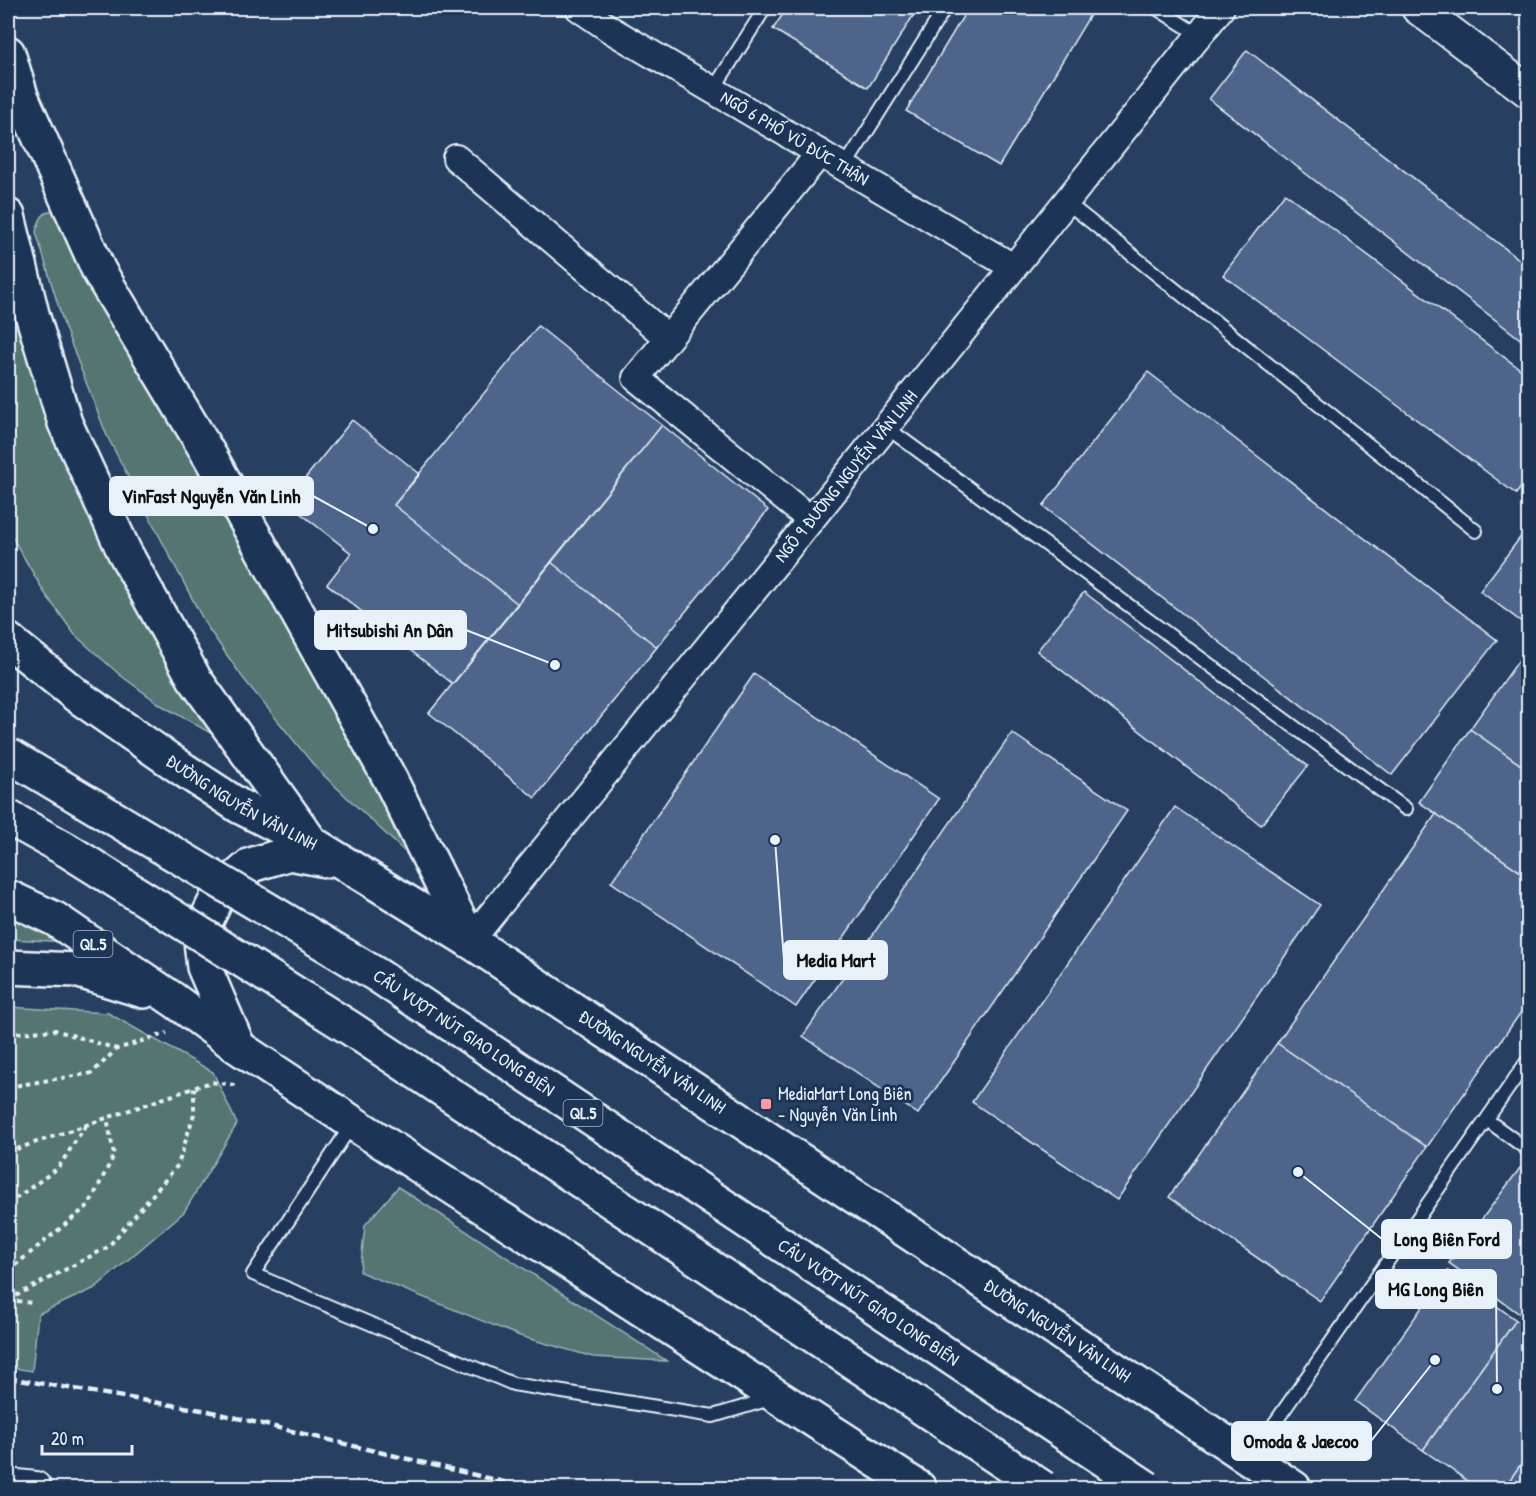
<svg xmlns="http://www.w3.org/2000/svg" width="1536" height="1496" viewBox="0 0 1536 1496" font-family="'Patrick Hand',sans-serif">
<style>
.green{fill:#547473;stroke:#9eb2b6;stroke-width:1.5}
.building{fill:#4d658b;stroke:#e8f1f8;stroke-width:1.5}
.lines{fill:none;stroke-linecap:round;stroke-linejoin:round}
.service-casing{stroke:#e8f1f8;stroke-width:16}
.minor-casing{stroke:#e8f1f8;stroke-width:30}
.tertiary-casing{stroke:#e8f1f8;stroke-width:36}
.trunk-casing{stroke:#e8f1f8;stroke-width:38}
.path{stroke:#e8f1f8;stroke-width:4;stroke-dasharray:4.5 4.5;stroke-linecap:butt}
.service{stroke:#1d3557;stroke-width:12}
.minor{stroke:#1d3557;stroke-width:26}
.tertiary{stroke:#1d3557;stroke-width:32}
.trunk{stroke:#1d3557;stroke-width:33}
.rail{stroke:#e8f1f8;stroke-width:4.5;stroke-dasharray:9 4.5;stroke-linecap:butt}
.trunk-bridge-casing{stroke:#e8f1f8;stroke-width:38;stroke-linecap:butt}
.trunk-bridge{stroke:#1d3557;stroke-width:33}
.poi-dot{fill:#ff9aa2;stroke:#1d3557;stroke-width:2}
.labels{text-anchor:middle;stroke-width:6;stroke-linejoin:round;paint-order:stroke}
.shield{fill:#1d3557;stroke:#abb9c8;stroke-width:1.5}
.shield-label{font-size:16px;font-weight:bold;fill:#e8f1f8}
.street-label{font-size:18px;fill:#e8f1f8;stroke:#1d3557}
.poi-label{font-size:18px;fill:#e8f1f8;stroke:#1d3557;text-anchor:start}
.leader{fill:none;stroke:#e8f1f8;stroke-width:2}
.callout-dot{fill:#e8f1f8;stroke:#1d3557;stroke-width:2}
.callout{fill:#e8f1f8;stroke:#e8f1f8;stroke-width:2}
.callout-label{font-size:20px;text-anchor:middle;font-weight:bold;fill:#111}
</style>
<rect width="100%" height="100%" fill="#273f61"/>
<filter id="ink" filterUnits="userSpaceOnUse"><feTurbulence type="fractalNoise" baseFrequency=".0167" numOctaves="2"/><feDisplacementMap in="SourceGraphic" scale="12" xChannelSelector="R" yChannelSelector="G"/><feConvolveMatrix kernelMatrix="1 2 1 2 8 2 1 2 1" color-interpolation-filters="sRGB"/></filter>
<g filter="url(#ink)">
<path class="green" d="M62,208L422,868L317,769L243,678L206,625L107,436L65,328L36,232C40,215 45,210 62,208Z
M8,248L33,343L228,743L161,705L120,675L75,635L44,592L8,530Z
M8,907L73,942L8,939Z
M8,1007L108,1013L213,1072L237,1124L184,1212L95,1288L38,1314L32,1371L8,1367Z
M398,1187L667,1361L593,1357L520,1336L360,1272L365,1225Z"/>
<path class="building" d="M787,8H918L868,88L773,29Z
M968,8H1091L1092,12L999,166L906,111Z
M1247,50L1528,266V345L1209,99Z
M1285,193L1528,375V478L1516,494L1223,275Z
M538,326L662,425L518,604L394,505Z
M1148,372L1497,640L1392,775L1043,506Z
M352,420L420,474L394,505L518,604L453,684L327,584L351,553L286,502Z
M662,425L768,510L657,647L551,562Z
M1528,527V625L1527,626L1480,591Z
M551,562L657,647L535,798L429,713Z
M1084,592L1308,766L1261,825L1037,651Z
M1528,647V770L1470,729Z
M754,674L939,799L796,1007L611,882Z
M1470,729L1528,770V877L1419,802Z
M1012,733L1127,811L918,1114L803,1036Z
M1175,807L1320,905L1117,1200L972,1102Z
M1436,814L1528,877V1002L1427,1147L1277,1043Z
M1277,1043L1427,1147L1320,1301L1169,1197Z
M1520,1168L1528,1174V1320L1449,1263Z
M1448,1271L1516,1320L1423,1450L1355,1401Z
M1516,1320L1528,1328V1454L1504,1488H1478L1423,1450Z
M1528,1454V1488H1504Z"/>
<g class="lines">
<g class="service-casing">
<path id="service" d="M1156,8L1199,35
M713,90L765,8
M844,168L945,8
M1065,201L1476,531
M886,427L1406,809
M1487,1120L1528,1150
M353,1123L253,1274L513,1384L713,1416L770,1399
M1245,1455L1265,1437L1528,1060"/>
</g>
<g class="minor-casing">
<g id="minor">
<path id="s1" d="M579,8L611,30L1013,267"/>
<path d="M456,158L668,338"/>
<path d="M811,520L636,378L820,153"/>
<path id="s2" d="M470,941L886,427L1221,8"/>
</g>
</g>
<g class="tertiary-casing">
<path id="tertiary" d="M1418,8L1528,91
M8,1485L35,1488"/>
</g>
<g class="trunk-casing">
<g id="trunk">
<path d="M8,53L21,96L99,271L211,458L389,777L470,941"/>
<path d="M8,216L32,314L65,423L124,551L194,678L308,838"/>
<path id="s3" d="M8,640L76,695L184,770L239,806L313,844L470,941L1294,1488"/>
<path d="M8,897L55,919L174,1000L238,1047L353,1123L919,1488"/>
<path d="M8,967L76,970L144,991"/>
<path d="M238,1046L204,967L200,933L220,892L251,865L290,853L326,860"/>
</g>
</g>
<path class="path" d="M8,1034L55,1030L117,1049
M8,1087L92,1073L117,1049L167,1033
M8,1152L211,1082L235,1085
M8,1204L58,1168L86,1125
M8,1271L89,1205L114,1155L107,1118
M8,1300L108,1247L178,1165L194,1114V1088
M8,1300L33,1303"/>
<use href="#service" class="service"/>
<use href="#minor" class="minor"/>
<use href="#tertiary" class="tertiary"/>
<use href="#trunk" class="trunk"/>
<path class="rail" d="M8,1378L208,1411L529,1488"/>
<g class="trunk-bridge-casing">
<g id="trunk-bridge">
<path id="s4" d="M8,755L377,975L1147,1488"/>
<path d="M8,817L67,850L350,1028L1043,1488"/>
</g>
</g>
<use href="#trunk-bridge" class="trunk-bridge"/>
</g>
</g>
<rect class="poi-dot" x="760" y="1098" width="12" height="12" rx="3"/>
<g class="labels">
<g class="shield">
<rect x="73.5" y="931" width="39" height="26" rx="4.5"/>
<rect x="563.5" y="1100" width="39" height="26" rx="4.5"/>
</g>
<g class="shield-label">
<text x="93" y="950">QL.5</text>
<text x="583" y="1119">QL.5</text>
</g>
<g class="street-label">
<text dy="6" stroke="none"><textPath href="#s1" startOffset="252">NGÕ 6 PHỐ VŨ ĐỨC THẬN</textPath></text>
<text dy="6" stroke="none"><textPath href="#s2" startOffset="598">NGÕ 9 ĐƯỜNG NGUYỄN VĂN LINH</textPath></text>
<text dy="6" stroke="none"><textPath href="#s3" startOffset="285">ĐƯỜNG NGUYỄN VĂN LINH</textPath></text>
<text dy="6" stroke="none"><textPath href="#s4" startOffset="534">CẦU VƯỢT NÚT GIAO LONG BIÊN</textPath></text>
<text dy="6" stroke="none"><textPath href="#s3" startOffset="771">ĐƯỜNG NGUYỄN VĂN LINH</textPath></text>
<text dy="6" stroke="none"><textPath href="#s4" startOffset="1020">CẦU VƯỢT NÚT GIAO LONG BIÊN</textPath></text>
<text dy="6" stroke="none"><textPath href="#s3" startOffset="1257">ĐƯỜNG NGUYỄN VĂN LINH</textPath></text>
</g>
<g class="poi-label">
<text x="778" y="1100">MediaMart Long Biên<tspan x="778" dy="21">- Nguyễn Văn Linh</tspan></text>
</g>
</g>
<path class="leader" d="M373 529L313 496M555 665L466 630M775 840L784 960M1298 1172L1382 1239M1497 1389L1496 1289M1435 1360L1371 1441"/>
<g class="callout-dot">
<circle cx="373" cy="529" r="6"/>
<circle cx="555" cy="665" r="6"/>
<circle cx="775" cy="840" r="6"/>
<circle cx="1298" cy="1172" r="6"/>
<circle cx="1497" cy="1389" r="6"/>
<circle cx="1435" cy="1360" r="6"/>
</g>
<g class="callout">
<rect x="110" y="477" width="203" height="38" rx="6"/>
<rect x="315" y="611" width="151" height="38" rx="6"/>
<rect x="784" y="941" width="103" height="38" rx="6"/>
<rect x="1382" y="1220" width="129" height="38" rx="6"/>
<rect x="1376" y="1270" width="120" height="38" rx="6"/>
<rect x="1232" y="1422" width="139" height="38" rx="6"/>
</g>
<g class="callout-label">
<text x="211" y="503">VinFast Nguyễn Văn Linh</text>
<text x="390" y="637">Mitsubishi An Dân</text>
<text x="836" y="967">Media Mart</text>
<text x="1447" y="1246">Long Biên Ford</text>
<text x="1436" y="1296">MG Long Biên</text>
<text x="1301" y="1448">Omoda &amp; Jaecoo</text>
</g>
<rect width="1536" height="1496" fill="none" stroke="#1d3557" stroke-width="30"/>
<rect x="15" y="15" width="1506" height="1466" fill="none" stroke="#e8f1f8" stroke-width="2" filter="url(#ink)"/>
<path d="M42 1445v9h90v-9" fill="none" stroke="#e8f1f8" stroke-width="3"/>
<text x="51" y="1445" font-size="18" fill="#e8f1f8" stroke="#1d3557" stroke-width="4.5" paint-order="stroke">20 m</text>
</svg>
